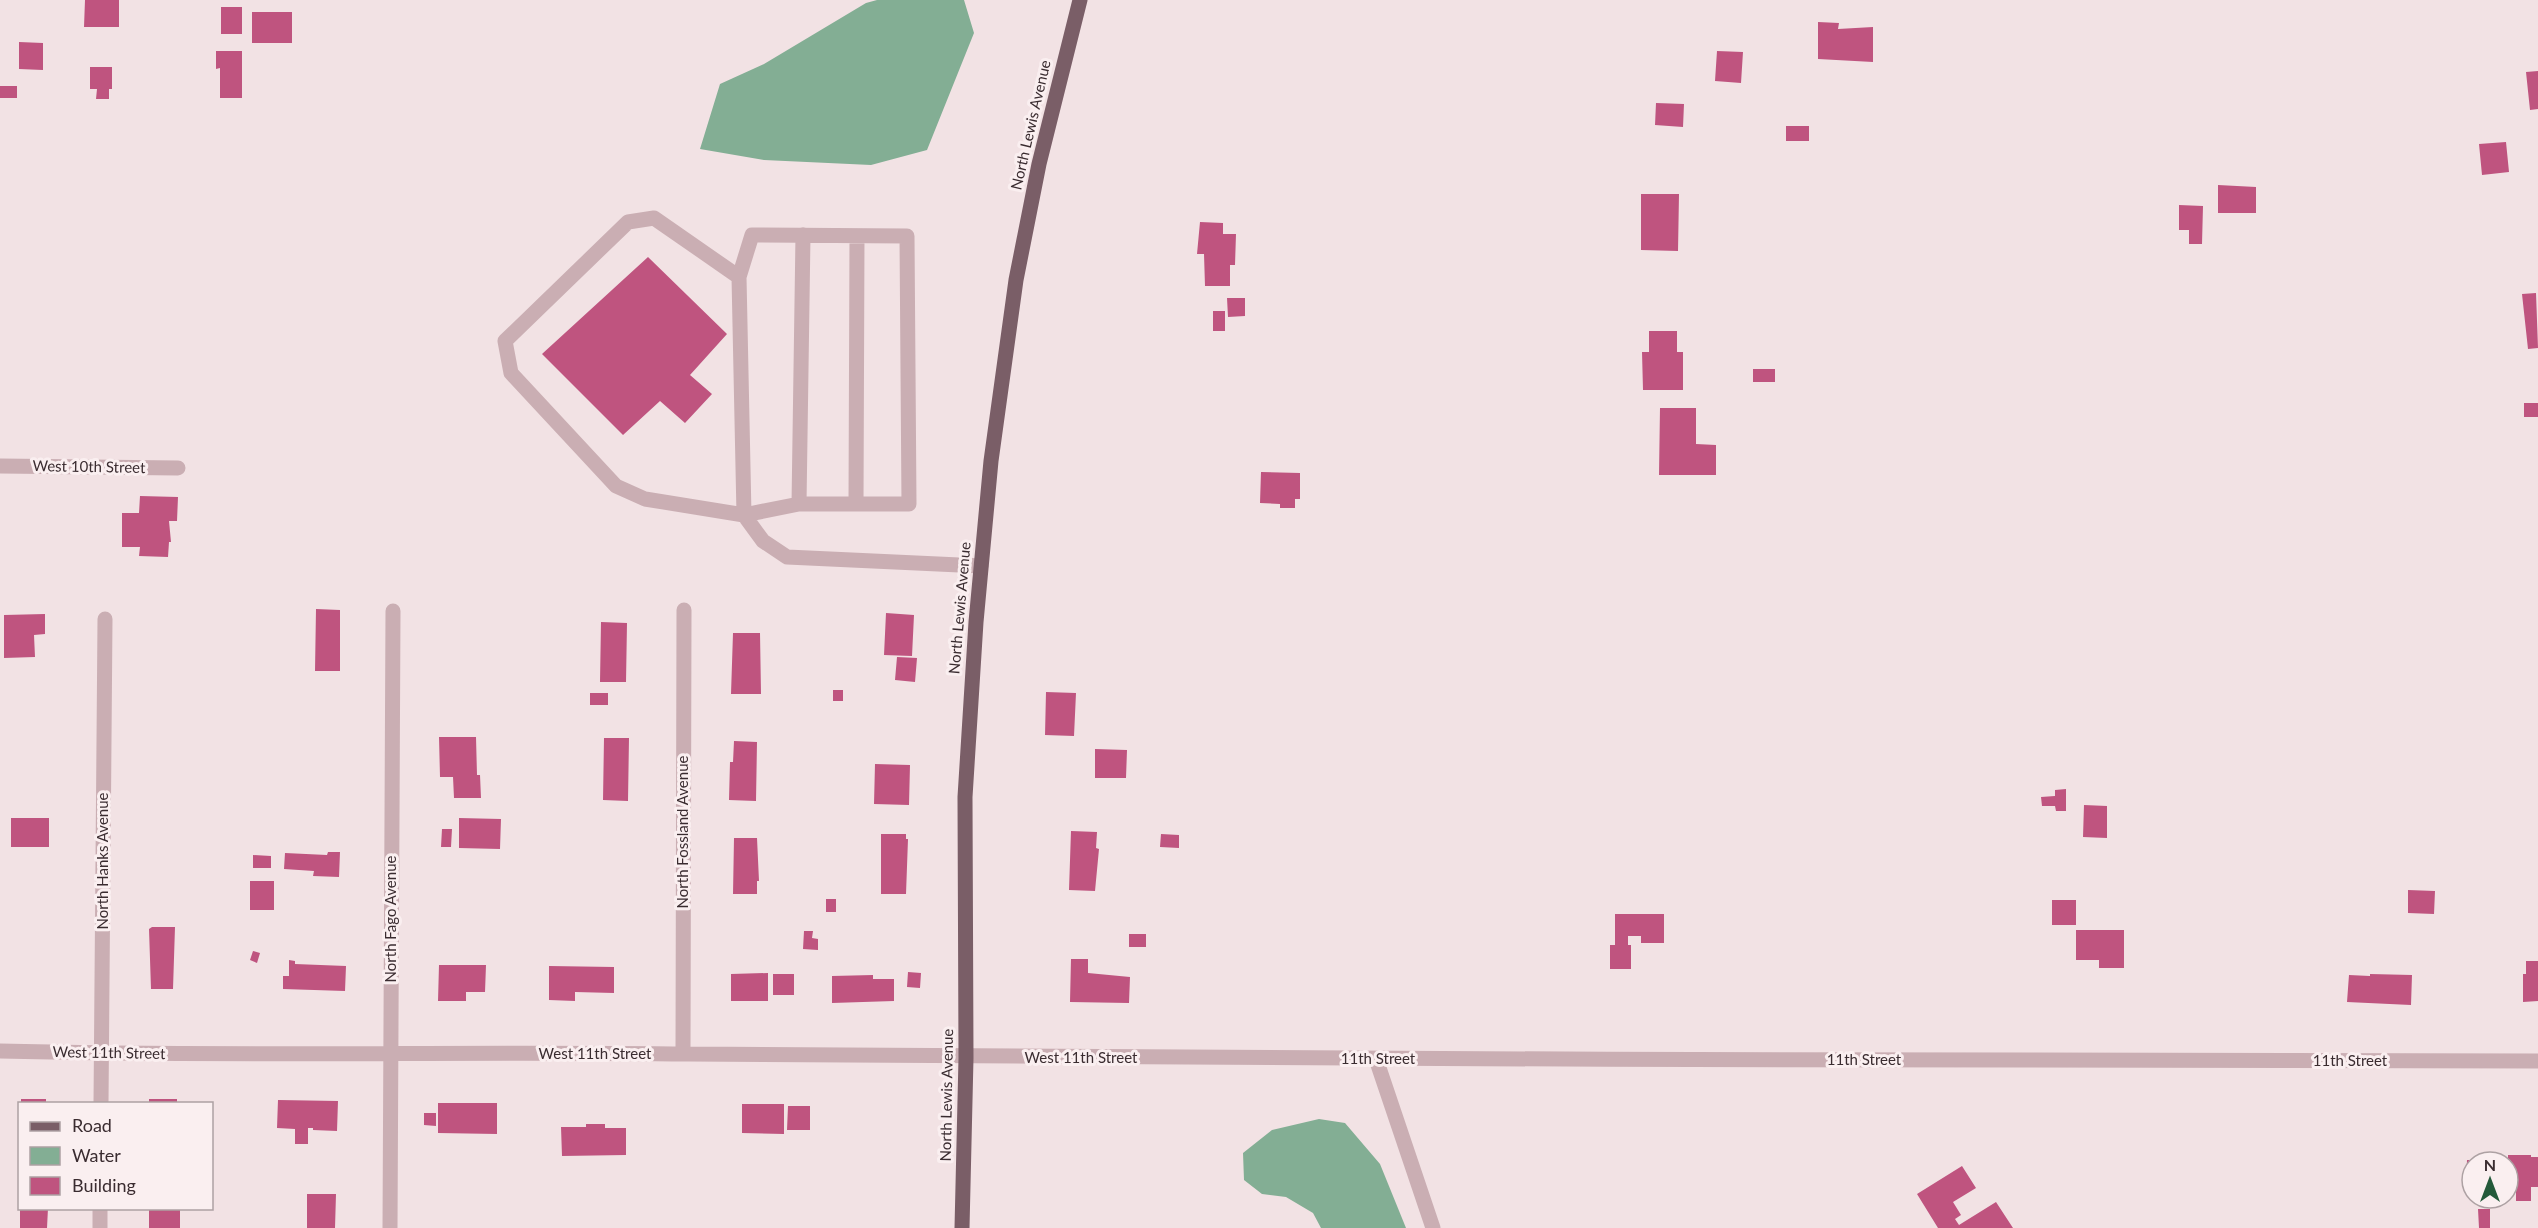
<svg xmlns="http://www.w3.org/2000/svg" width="2538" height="1228" viewBox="0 0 2538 1228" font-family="Lato,sans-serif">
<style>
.water{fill:#83ae94}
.building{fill:#bf547f}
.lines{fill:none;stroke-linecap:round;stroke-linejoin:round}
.minor{stroke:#caaeb3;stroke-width:15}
.major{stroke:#7a5e67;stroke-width:15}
.labels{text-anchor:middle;stroke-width:6;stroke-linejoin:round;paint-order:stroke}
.street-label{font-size:15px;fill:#3a2c30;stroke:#faeff0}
</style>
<rect width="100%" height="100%" fill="#f2e2e4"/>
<path class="water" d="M877,0H964L974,33L927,150L871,165L764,160L700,149L720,84L764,64L866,3Z
M1319,1119L1345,1123L1380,1164L1406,1228H1321L1313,1213L1286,1197L1262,1194L1244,1180L1243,1153L1272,1130Z"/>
<path class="building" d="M85,0H119V27H84Z
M221,7H242V34H221Z
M252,12H292V43H252Z
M1818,22L1839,23L1838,29L1873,27V62L1818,59Z
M19,42L43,43V70L19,69Z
M216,51H242V98H220V68L216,69Z
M1717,51L1743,52L1741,83L1715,81Z
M90,67H112V89H109V99H96L97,89H90Z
M2538,71V109L2530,110L2526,72Z
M0,86H17V98H0Z
M1656,103L1684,104L1683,127L1655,125Z
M1786,126H1809V141H1786Z
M2506,142L2509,172L2482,175L2479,144Z
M2218,185L2256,187V213H2218Z
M1641,194H1679L1678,251L1641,250Z
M2179,205L2203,206L2202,244H2189V230H2179Z
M1200,222L1223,223V234H1236L1235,265H1230V286H1205L1204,254H1197Z
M648,257L727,334L690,375L712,394L685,423L660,401L623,435L542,354Z
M2536,293L2538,348L2528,349L2522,294Z
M1227,298H1245V316L1228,317Z
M1213,311H1225V331H1213Z
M1649,331H1677V352H1683V390H1643L1642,352H1649Z
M1753,369H1775V382H1753Z
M2524,403H2538V417H2524Z
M1660,408H1696V444L1716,445V475H1659Z
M1261,472L1300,473V499H1295V508H1280V504L1260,503Z
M140,496L178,497L177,521H169L171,542H169L168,557L139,556L140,547H122V513H139Z
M316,609L340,610V671H315Z
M886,613L914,615L912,656L884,655Z
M45,614V634L34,635L35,657L4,658V615Z
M601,622L627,623L626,682H600Z
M733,633H760L761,694H731Z
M897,657L917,658L915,682L895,680Z
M833,690H843V701H833Z
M1046,692L1076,693L1074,736L1045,735Z
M590,693H608V705H590Z
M439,737H476L477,775H480L481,798H454L453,777H440Z
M604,738H629L628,801L603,800Z
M734,741L757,742L756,801L729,800L730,762H733Z
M1095,749L1127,750L1126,778H1095Z
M875,764L910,765L909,805L874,804Z
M2066,789V811H2056L2055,806H2042L2041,797L2055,796V790Z
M2084,805L2107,806V838L2083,837Z
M11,818H49V847H11Z
M459,818L501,819L500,849L459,848Z
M442,829H452L451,847H441Z
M1071,831L1097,832L1096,848L1099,849L1095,891L1069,890Z
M881,834H906V839H908L906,894H881Z
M1161,834L1179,835V848L1160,847Z
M734,838H757L759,881H757V894H733Z
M328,852H340L339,877L313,876L314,871L284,869L285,853L327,855Z
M253,855L271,856V868H253Z
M250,881H274V910H250Z
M2408,890L2435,891L2434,914L2408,913Z
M826,899H836V912H826Z
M2052,900H2076V925H2052Z
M1615,914H1664V943H1641V936H1628V945H1631V969H1610V945H1615Z
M152,927H175L173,989H151L149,929Z
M2076,930H2124V968H2099V960H2076Z
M804,931H813L812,938L818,939V950L803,949Z
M1129,934H1146V947H1129Z
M253,951L260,953L257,963L250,960Z
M1071,959H1088V973L1130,977L1129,1003L1070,1002Z
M289,960L295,961V964L346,966L345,991L283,989V976H289Z
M2526,961H2538V1001L2523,1002V974H2526Z
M439,965H486L485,992H466V1001H438Z
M549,966L614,967V993L575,992V1001L549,1000Z
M908,972L921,973L920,988L907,987Z
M768,973V1001H731V974Z
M773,974H794V995H773Z
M2370,974L2412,975L2411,1005L2347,1002L2349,975L2370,976Z
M873,975V979H894V1001L832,1003V976Z
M21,1099H46V1104H21Z
M149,1099H177V1104H149Z
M278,1100L338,1101L337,1131L313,1130V1128H308V1144H295V1129L277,1128Z
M438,1103H497V1134L438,1133Z
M742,1104H784V1134L742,1133Z
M788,1106H810V1130H787Z
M424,1113H436V1126L424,1125Z
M586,1124H605V1128H626V1155L562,1156L561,1127H586Z
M2508,1155H2531V1157H2538V1187H2531V1201H2516V1189H2508Z
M2467,1160H2494V1162H2472V1188H2466Z
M1962,1166L1976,1188L1953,1202L1961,1215L1955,1219L1959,1225L1996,1202L2013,1228H1938L1917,1194Z
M307,1194H336L335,1228H307Z
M20,1208H48L47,1228H20Z
M149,1209L180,1210V1228H149Z
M2478,1209H2490V1228H2479Z"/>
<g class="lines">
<path class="minor" d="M752,235L907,236L909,504H799L744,515L739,277Z
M739,277L654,218L628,222L505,341L511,373L616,486L645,499L744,515L763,541L787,557L981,566
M0,466L178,468
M799,504L803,235
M856,504L857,236
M0,1051C229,1057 459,1051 689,1054C1305,1060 1922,1060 2538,1061
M683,1054L684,610
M1376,1059L1433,1228
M101,1104L105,619
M100,1228V1208
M390,1228L393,611"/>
<path class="major" d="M962,1228L966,1058L965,797L976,622L991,461L1016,280L1039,164L1080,0"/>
</g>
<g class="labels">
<g class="street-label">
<text transform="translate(1031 125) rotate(-77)" y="5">North Lewis Avenue</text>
<text transform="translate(89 467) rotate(1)" y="5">West 10th Street</text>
<text transform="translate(960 608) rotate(-85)" y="5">North Lewis Avenue</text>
<text transform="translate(683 832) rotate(-90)" y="5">North Fossland Avenue</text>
<text transform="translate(103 861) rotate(-90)" y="5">North Hanks Avenue</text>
<text transform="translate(391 919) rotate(-90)" y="5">North Fago Avenue</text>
<text transform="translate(109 1053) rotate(1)" y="5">West 11th Street</text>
<text x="595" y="1059">West 11th Street</text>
<text x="1081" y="1063">West 11th Street</text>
<text x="1378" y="1064">11th Street</text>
<text x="1864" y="1065">11th Street</text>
<text x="2350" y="1066">11th Street</text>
<text transform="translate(947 1095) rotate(-89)" y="5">North Lewis Avenue</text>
</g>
</g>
<rect x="18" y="1102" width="195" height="108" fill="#faeff0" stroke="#ada1a3" stroke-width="1.5"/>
<rect x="30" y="1122" width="30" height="9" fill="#7a5e67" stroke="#ada1a3" stroke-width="1.5"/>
<text x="72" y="1132" font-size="18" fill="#3a2c30">Road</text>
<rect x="30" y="1147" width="30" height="18" fill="#83ae94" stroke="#ada1a3" stroke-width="1.5"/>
<text x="72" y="1162" font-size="18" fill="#3a2c30">Water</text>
<rect x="30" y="1177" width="30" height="18" fill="#bf547f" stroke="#ada1a3" stroke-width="1.5"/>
<text x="72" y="1192" font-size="18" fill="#3a2c30">Building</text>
<g transform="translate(2490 1180)"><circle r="28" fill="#faeff0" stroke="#ada1a3" stroke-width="1.5"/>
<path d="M0-4.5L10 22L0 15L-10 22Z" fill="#24593a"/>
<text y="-9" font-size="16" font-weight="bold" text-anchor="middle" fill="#3a2c30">N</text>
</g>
</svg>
